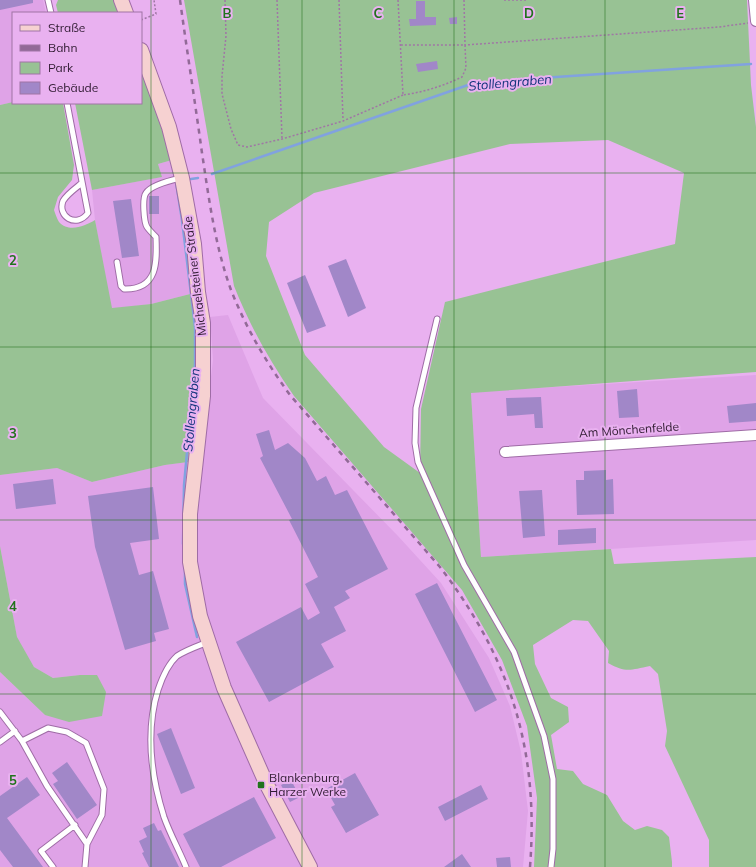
<svg xmlns="http://www.w3.org/2000/svg" width="756" height="867" viewBox="0 0 756 867" font-family="Mulish,sans-serif">
<style>
.built{fill:#dfa3e7}
.green{fill:#98c294;fill-rule:evenodd}
.lines{fill:none;stroke-linecap:round;stroke-linejoin:round}
.stream{stroke:#81a2df;stroke-width:2.5}
.building{fill:#a187c8}
.lane-casing{stroke:#9f6ca6;stroke-width:7}
.street-casing{stroke:#9f6ca6;stroke-width:12}
.secondary-casing{stroke:#9f6ca6;stroke-width:16}
.path{stroke:#a076a5;stroke-width:1.5;stroke-dasharray:2 2;stroke-linecap:butt}
.lane{stroke:#fff;stroke-width:5}
.street{stroke:#fff;stroke-width:10}
.secondary{stroke:#f6d1d1;stroke-width:14}
.rail{stroke:#926a97;stroke-width:2.5;stroke-dasharray:5 5;stroke-linecap:butt}
.grid{fill:none;stroke:#20731c;stroke-width:1;stroke-opacity:0.55}
.poi-dot{fill:#20731c;stroke:#e9b1f0;stroke-width:1.5}
.labels{text-anchor:middle;stroke-width:4;stroke-linejoin:round;paint-order:stroke}
.street-label{font-size:12px;fill:#301b32;stroke:#e9b1f0}
.poi-label{font-size:12px;fill:#301b32;stroke:#e9b1f0;text-anchor:start}
.water-label{font-size:13px;font-style:italic;fill:#11337a;stroke:#e9b1f0}
.grid-label{font-size:13px;text-anchor:middle;font-weight:bold;fill:#20731c;stroke:#e9b1f0;stroke-width:4;stroke-linejoin:round;paint-order:stroke}
</style>
<rect width="100%" height="100%" fill="#e9b1f0"/>
<path class="built" d="M0,0H43L46,13H13V102L0,105Z
M172,160L187,236L194,293L151,304L111,309L95,220L92,190L161,177L158,164Z
M228,315L263,398L398,536L441,583L489,658L510,706L521,752L528,811L523,867H0V672L45,715L80,675L53,678L34,667L17,638L0,546V475L57,468L92,482L165,465L201,460L213,360L210,317Z
M756,375V540L481,557L471,392Z"/>
<path class="green" d="M58,0H115L121,13H58L56,5Z
M184,0H747L751,85L756,127V372L471,393L481,557L611,549L614,564L756,557V867H709V840L665,746L667,731L658,674L650,666C630,670 626,673 608,663L609,651L588,621L573,620L533,645L535,664L551,698L568,707L569,722L551,735L557,769L573,771L583,784L607,795L623,821L635,830L647,826L662,830L669,837L672,862V867H534L537,798L527,726L502,660L462,590L294,396C269,360 250,326 234,286ZM608,140L684,173L675,244L445,302L421,409L420,473L384,447L305,355L266,256L269,222L314,193L510,144Z
M141,66L172,160L158,164L162,177L92,190L75,103H141Z
M13,102V103H63L74,165L72,180L58,197L54,210C55,213 57,219 59,222C69,233 85,226 95,220L112,308L151,304L194,293L199,361L188,462L165,465L92,482L57,468L0,475V105Z
M0,546L17,637L34,667L53,678L80,675H97L106,692L102,716L69,722L45,715L0,672Z"/>
<g class="lines">
<path class="stream" d="M212,174L468,85L541,78L751,64
M191,179L198,178
M176,182L182,220L195,327V364L184,485L183,544
M185,569V584L197,637"/>
</g>
<path class="building" d="M0,0H33V3L0,10Z
M416,1H425V17H436V25L410,26L409,19H416Z
M457,17V24H450L449,18Z
M437,61L438,69L418,72L416,64Z
M149,196H159V214H149Z
M131,199L139,256L122,258L113,201Z
M346,259L366,308L348,317L328,266Z
M305,275L326,326L307,333L287,283Z
M637,389L639,417L619,418L617,391Z
M541,397L543,428H535L534,414L507,416L506,398Z
M756,403V421L729,423L727,406Z
M269,430L275,450L288,443L305,458L317,481L326,476L335,495L347,490L388,569L345,591L350,598L334,607L346,631L321,644L334,667L269,702L236,642L301,607L308,620L320,613L305,584L318,577L289,520L292,519L260,458L263,456L256,434Z
M606,470V480L613,479L614,514L577,515L576,480H584V471Z
M53,479L56,504L16,509L13,484Z
M153,487L159,539L130,543L139,575L153,571L169,629L154,633L156,641L125,650L95,547L88,496Z
M542,490L545,536L523,538L519,491Z
M596,528V543L558,545V530Z
M437,583L497,700L475,712L415,594Z
M171,728L195,788L181,794L157,734Z
M67,762L97,805L77,819L53,784L58,781L52,773Z
M355,773L379,815L346,833L331,807L335,805L326,789Z
M27,777L40,795L7,818L43,867H13L0,850V796Z
M291,780L300,797L290,802L281,785Z
M481,785L488,799L445,821L438,807Z
M254,797L276,838L221,867H200L183,834Z
M154,823L158,831L161,830L179,867H149L142,853L144,852L139,841L147,837L143,828Z
M462,854L471,867H444Z
M510,857L511,867H497L496,858Z"/>
<g class="lines">
<g class="lane-casing">
<path id="lane" d="M48,0L51,13
M67,103L88,213C76,229 57,216 63,201C67,194 76,188 82,183
M117,262L121,286L124,289C158,290 157,262 156,237C153,234 150,231 147,227C144,222 142,198 146,193C151,185 172,180 181,178
M437,319L416,408L415,443L418,462L464,565L514,652L544,736L553,779V849L551,867
M0,712L22,741L47,786L87,844L85,867
M22,741L48,728L67,732L86,743L104,789L102,815L87,844
M0,742L15,731
M53,867L41,851L75,825
M186,867C179,850 170,834 164,817C151,776 145,732 158,690C162,678 167,665 177,656C186,650 198,646 208,642"/>
</g>
<g class="street-casing">
<path id="street" d="M754,0L756,21
M505,452L756,435"/>
</g>
<g class="secondary-casing">
<path id="secondary" d="M121,0L126,13
M141,50L169,127L182,178L194,244L198,292L203,323V396L190,514V562L200,616L224,688L266,783L310,867"/>
</g>
<path class="path" d="M225,0L226,36L222,76V94L231,129L238,145L247,147L282,139L343,121L403,95
M277,0L282,138
M339,0L343,120
M398,0L403,95C424,92 443,86 462,77L466,68L465,45H401
M464,0L465,45L719,27L748,23
M504,0H526
M141,20L156,14L154,0"/>
<use href="#lane" class="lane"/>
<use href="#street" class="street"/>
<use href="#secondary" class="secondary"/>
<path class="rail" d="M180,0C187,51 195,102 202,153C209,199 215,246 231,290C246,328 266,362 290,395L440,567C511,660 539,750 530,867"/>
</g>
<path class="grid" d="M151,0V867M302,0V867M454,0V867M605,0V867M0,173H756M0,347H756M0,520H756M0,694H756"/>
<rect class="poi-dot" x="257" y="781" width="8" height="8" rx="2"/>
<g class="labels">
<g class="street-label">
<text transform="translate(195 276) rotate(-97)" y="4">Michaelsteiner Straße</text>
<text transform="translate(629 430) rotate(-4)" y="4">Am Mönchenfelde</text>
</g>
<g class="poi-label">
<text x="269" y="782">Blankenburg,<tspan x="269" dy="14">Harzer Werke</tspan></text>
</g>
<g class="water-label">
<text transform="translate(510 82) rotate(-5)" y="5">Stollengraben</text>
<text transform="translate(191 410) rotate(-85)" y="5">Stollengraben</text>
</g>
</g>
<g class="grid-label">
<text x="227" y="18">B</text>
<text x="378" y="18">C</text>
<text x="529" y="18">D</text>
<text x="680" y="18">E</text>
<text x="13" y="265">2</text>
<text x="13" y="438">3</text>
<text x="13" y="611">4</text>
<text x="13" y="785">5</text>
</g>
<rect x="12" y="12" width="130" height="92" fill="#e9b1f0" stroke="#9f75a4"/>
<rect x="20" y="25" width="20" height="6" fill="#f6d1d1" stroke="#9f75a4"/>
<text x="48" y="32" font-size="12" fill="#301b32">Straße</text>
<rect x="20" y="45" width="20" height="6" fill="#926a97" stroke="#9f75a4"/>
<text x="48" y="52" font-size="12" fill="#301b32">Bahn</text>
<rect x="20" y="62" width="20" height="12" fill="#98c294" stroke="#9f75a4"/>
<text x="48" y="72" font-size="12" fill="#301b32">Park</text>
<rect x="20" y="82" width="20" height="12" fill="#a187c8" stroke="#9f75a4"/>
<text x="48" y="92" font-size="12" fill="#301b32">Gebäude</text>
</svg>
